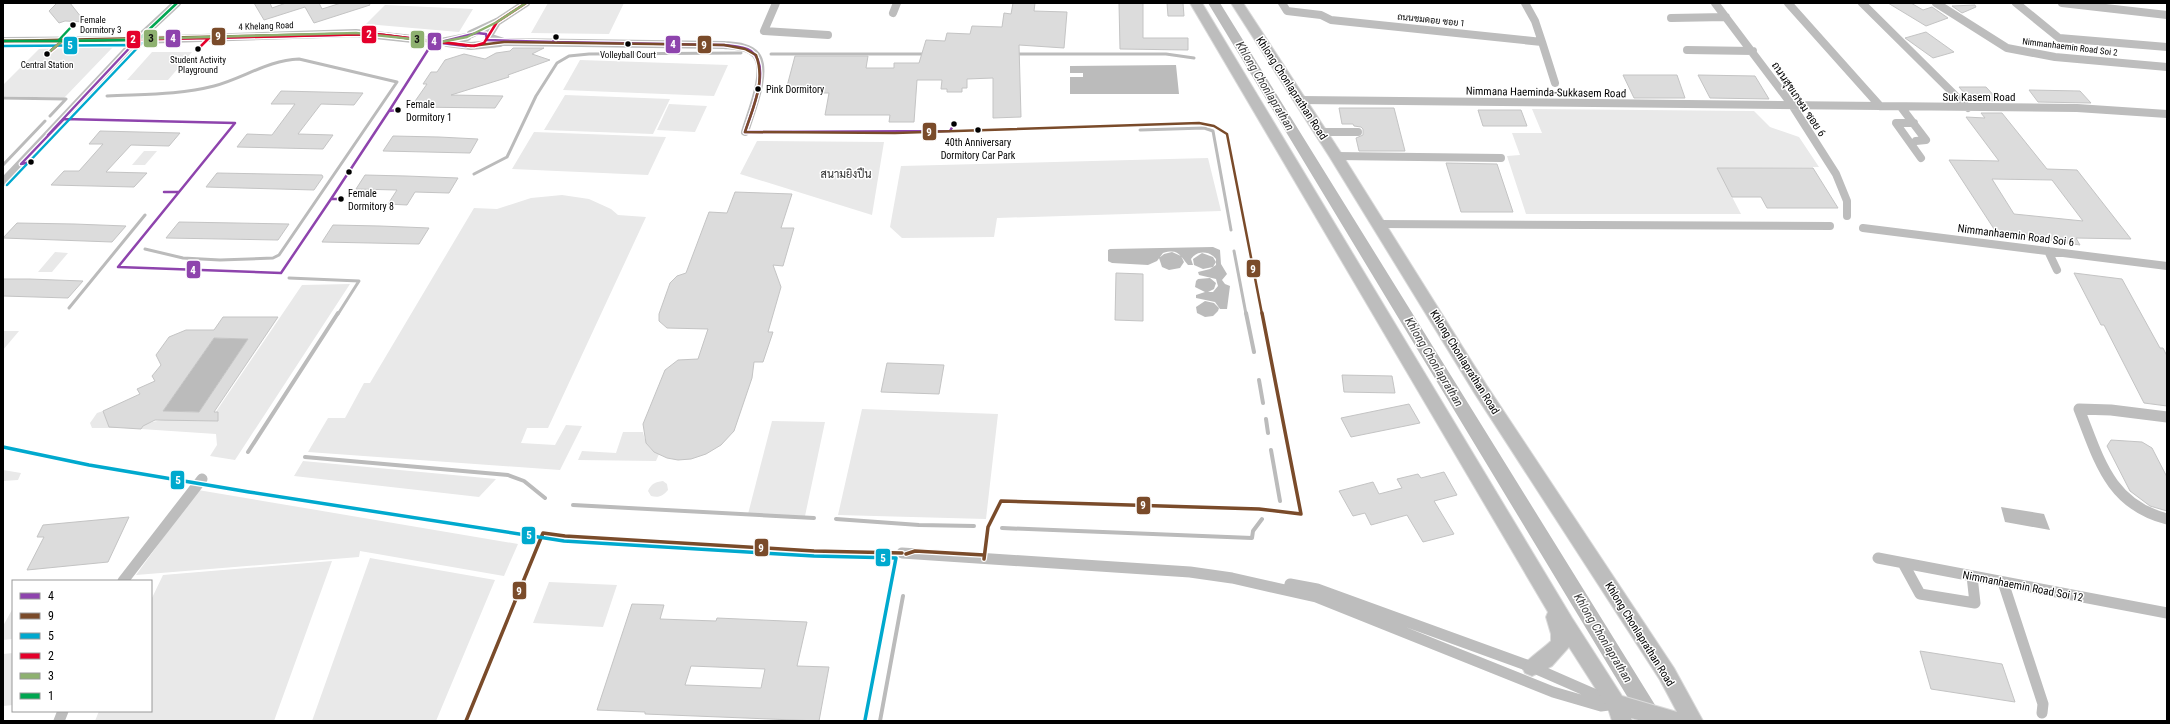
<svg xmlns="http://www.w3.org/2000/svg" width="2170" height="724" viewBox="0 0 2170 724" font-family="'Roboto Condensed',Sarabun,sans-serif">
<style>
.green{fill:#e9e9e9}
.water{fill:#bbb}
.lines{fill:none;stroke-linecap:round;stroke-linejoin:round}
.stream-far1{stroke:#bbb;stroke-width:3}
.stream{stroke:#bbb;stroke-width:4}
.building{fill:#dcdcdc;stroke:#c4c4c4;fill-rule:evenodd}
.primary-casing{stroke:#dbdbdb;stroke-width:2}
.minor-far1{stroke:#bdbdbd;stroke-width:8}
.minor{stroke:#bdbdbd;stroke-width:11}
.primary{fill:#bdbdbd;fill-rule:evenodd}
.bus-1-casing{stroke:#fff;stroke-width:5}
.bus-2-far1-casing{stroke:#fff;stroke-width:5}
.bus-2-casing{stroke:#fff;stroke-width:6}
.bus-3-far1-casing{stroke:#fff;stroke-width:5}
.bus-3-casing{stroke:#fff;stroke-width:6}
.bus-4-casing{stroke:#fff;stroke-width:5}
.bus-5-casing{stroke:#fff;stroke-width:5}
.bus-6-casing{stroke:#fff;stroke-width:5}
.bus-1{stroke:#8e44ad;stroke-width:2.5}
.bus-2-far1{stroke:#7a4b2a;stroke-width:2.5}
.bus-2{stroke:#7a4b2a;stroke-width:3.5}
.bus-3-far1{stroke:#00a9ce;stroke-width:2.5}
.bus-3{stroke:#00a9ce;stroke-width:3.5}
.bus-4{stroke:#e4002b;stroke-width:2.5}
.bus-5{stroke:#8eb170;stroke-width:2.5}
.bus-6{stroke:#00a651;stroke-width:2.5}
.bus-dot{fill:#000;stroke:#fff;stroke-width:1.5}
.labels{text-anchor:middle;stroke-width:3;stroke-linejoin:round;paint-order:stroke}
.far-bus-label{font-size:9px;fill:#000;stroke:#fff}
.far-street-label{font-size:9px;fill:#000;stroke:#fff}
.bus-label{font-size:10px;fill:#000;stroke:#fff;text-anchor:start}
.street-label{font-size:11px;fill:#000;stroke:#fff}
.park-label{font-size:11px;fill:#2e2e2e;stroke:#fff}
.water-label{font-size:12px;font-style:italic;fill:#3f3f3f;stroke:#fff}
.line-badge{stroke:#fff;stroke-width:1.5}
.badge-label{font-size:11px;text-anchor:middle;font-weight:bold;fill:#fff}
.pale-badge-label{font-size:11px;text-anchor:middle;font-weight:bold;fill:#111}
</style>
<rect width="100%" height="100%" fill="#fff"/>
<path class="green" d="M548,3H624L609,34L531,33Z
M385,5L473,9L459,32L366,24Z
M113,47L64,98L3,96V85L39,49Z
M152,52H192L168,80H127Z
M580,60L728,65L714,96L563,90Z
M565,95L670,99L653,134L544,130Z
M669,104L707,106L695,132L657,130Z
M1532,109L1754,111L1770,127L1799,137L1819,167L1717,168L1741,214H1526L1507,156L1520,155L1512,133H1542Z
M534,132L666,137L648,175L512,169Z
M757,141L884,142L872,215L740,174Z
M144,151H157L145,165H132Z
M1208,158L1221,211L997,218L994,237L902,238L890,227L901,166Z
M562,195L589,199L611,209L618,215L646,217L548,428H527L521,443L555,445L566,425L582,426L560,470L308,452L328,418H345L364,383H370L474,208L497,209L531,198Z
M55,252L68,253L52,272H38Z
M350,284L235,460L210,456L217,445L216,434L141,429C148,416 186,421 200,421L207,412L211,419L302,285Z
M3,331H19L3,350Z
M862,409L998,414L986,519L838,515Z
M103,411L107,422L119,424L115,428H92L90,423L97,413Z
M772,421L825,422L805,516L748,514Z
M623,432H643C645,442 649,450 659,454L656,461L578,460L582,451L616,453Z
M303,461L496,479L479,497L294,476Z
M3,470L21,473L18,480L3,481Z
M663,481L667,484L668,490C663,496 659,498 651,496L648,491C651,484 655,482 663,481Z
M198,490L518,544L504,576L360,551L359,557L136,575Z
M370,558L495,580L436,721H312Z
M332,561L274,721H95L99,711H151V600L163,575Z
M549,582L617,585L603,627L533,623Z
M13,608V639L3,640V626Z
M13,653V705L3,706V654Z"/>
<path class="water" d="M1208,3H1220L1665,721H1642Z
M1176,65L1179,94H1070V77H1083V73H1070V66Z
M1213,247L1220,250L1221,264L1227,274L1222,280L1225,284L1230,286L1227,309H1220L1215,302L1196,298V295L1205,292L1195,287L1196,281L1198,279L1210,278L1216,283L1214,289L1208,292H1213L1218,286L1216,279L1199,275L1198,272L1210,269L1216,265V259C1210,251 1197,250 1191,259L1193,265H1188C1180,256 1179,248 1163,253L1157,261L1148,265L1112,263L1108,261V250L1110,249Z
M1172,252L1181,256L1184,262L1180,268L1169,270L1162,267L1159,258L1164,254Z
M1202,253L1213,257L1216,262L1213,267L1203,269L1194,265L1193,259Z
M1205,301L1214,303L1219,308L1218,311L1213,316L1205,317L1197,313L1196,307Z
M214,338L248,339L199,412L163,411Z
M2001,507L2044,514L2050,530L2005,522Z"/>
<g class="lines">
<path class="stream-far1" d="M771,54H926
M1016,54H1166L1194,58
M107,96C143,94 179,95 214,86C244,78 268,60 299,59L397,82L279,255L273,258L220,260L183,258L145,249
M3,98L66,99
M50,116L66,99
M1140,130L1204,128L1213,131L1231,230
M3,165L45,121
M474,174L507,157L536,96L557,63L569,56L589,54L741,53
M1234,251L1246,314
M289,278L359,281L338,314
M69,308L145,215"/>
<path class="stream" d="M1246,313L1254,352
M1259,380L1263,403
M1266,419L1268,433
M1271,450L1280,501
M248,452L338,313
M305,457L508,475L524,481L545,498
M573,505L814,518
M836,519L919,525L974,526
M1002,528L1252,538L1253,531L1262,519
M880,721L903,596"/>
</g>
<path class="building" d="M57,3H70L85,22L65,21L59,23L49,11Z
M254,3H270L272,8L286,3H319L322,9L341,3H369L370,5L314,23L305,7L264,20Z
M1013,3H1035L1034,11L1067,12L1064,48L1019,45L1021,117L993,118V78L967,79V88H962V92H947V89H941L942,80H917L914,122H889L890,115H825L829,93H820L821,90H786L795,56H868L866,68H894V63H919L926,40L945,41L947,33L970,34L972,26L1002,27L1004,13L1011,14Z
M1119,3H1143V38H1188V50L1120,49Z
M1167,3H1183L1184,16H1168Z
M1888,3H1911L1923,10L1932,7L1948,18L1926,26Z
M1975,5L1976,7L1962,13L1952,6Z
M1926,32L1954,52L1933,58L1905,38Z
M513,48H544L532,54L550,60L508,75L509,77L451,95L503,96L495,108L411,107L427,84H423L431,72H437L445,60L464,54L485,59L496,53L510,51Z
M1623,75H1677L1685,98H1634Z
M1698,75L1755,76L1769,99L1710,98Z
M1959,87H1986L1999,101H1971Z
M2029,90L2080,91L2091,103L2038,102Z
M281,91L363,93L354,105L321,104L298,134L333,135L323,149L237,147L247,134L272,135L295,104H271Z
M1339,108H1394L1405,151H1359L1356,138L1363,135V129L1361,127L1354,126L1353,124H1342Z
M1478,110H1521L1527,126H1483Z
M1981,113H2002L2047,169L2077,170L2131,239L2076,238L2080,245L1996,232L1949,160L1999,161L1966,117L1985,118ZM1992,179L2052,180L2083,221L2014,214Z
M100,131L180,133L169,146L131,145L106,172L147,173L134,187L51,185L64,171H79L103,144H89Z
M393,136L439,137L478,139L470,153L383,151Z
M1446,163L1497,164L1513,212H1461Z
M1717,168H1813L1838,208H1767L1761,197H1732Z
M217,173L322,175L323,177L314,190L206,187Z
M365,175L406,176L458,178L449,193L415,192L407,205L388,204L397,190L356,189Z
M735,192L792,194L781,228H794L783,266L773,265L781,287L768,332H773L763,362H754L752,378L734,431L721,445L706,454L691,459L678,460L667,458L654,452L646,443L643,424L665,370L678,360L698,359L708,329L667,328L659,321V314L670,283L677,276L686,273L709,212L727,213Z
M179,222L236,223L289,224L278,240L166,238Z
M17,223L74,224L126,226L112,242L3,238Z
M333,225L380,226L429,228L419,244L322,242Z
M1116,273L1143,274V321L1115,320Z
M2074,273L2122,279L2160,348H2163L2167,356V406L2144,403L2104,325H2101Z
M3,279H29L83,281L68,298L3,296Z
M223,317H278L214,412H218V421L155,420L143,426L141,429L109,427L103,411L140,394L137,389L155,381L152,376L161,365L156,355L169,337L186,330H214ZM214,338L248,339L199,412L163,411Z
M887,363L944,365L939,394L881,392Z
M1342,375L1392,376L1395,393L1344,392Z
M1409,404L1420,423L1351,437L1341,418Z
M2111,440L2142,442L2152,448L2167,477V511L2150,506L2130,491L2107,446Z
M1444,472L1457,495L1434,501L1454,534L1423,542L1407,515L1371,525L1365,513L1353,516L1339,491L1373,482L1379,494L1402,488L1397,479L1418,474L1421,478Z
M129,517L108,562L27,570L44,537H37L43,525Z
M632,604L664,605L660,619L716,621L717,618L807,622L797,666L829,667L819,721L645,714V712L597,710ZM691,666L765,669L761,688L685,685Z
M1920,651L2002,664L2015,702L1931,689Z"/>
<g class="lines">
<g class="primary-casing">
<path id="primary" d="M1190,3H1202L1572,618L1622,696L1677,712L1660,680L1475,394L1329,156L1231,3H1243L1343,156L1487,386L1674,668L1703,721H1642L1631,718L1632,721H1612L1608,708L1569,647L1552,666L1532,676L1525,673L1522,667C1526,660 1544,648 1551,641V634L1546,617L1548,612Z"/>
</g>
<path class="minor-far1" d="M776,3L764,31L828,35
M1282,3L1287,11L1321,15L1331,20L1542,42L1535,21L1525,3
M1715,3L1792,105L1836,174L1847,201V216
M1788,3L1880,106
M1862,3L1968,108
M1936,3L2007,48L2055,57L2167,67
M2016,3L2059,38L2167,47
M2062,3L2167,15
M893,13L897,3
M1671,18L1726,17
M497,22L488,37L504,42L724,45C734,46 749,46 756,55C769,71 750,114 745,132
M471,34L497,22L526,3
M3,41L138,40L356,33L441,42L467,37
M1542,42L1555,83
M447,43L471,46L500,43
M1687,50L1753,51
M1300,100L2077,108L2167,114
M1901,107L1926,140L1916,141
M1914,123H1896L1921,158
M1321,132H1358
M1336,156L1501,158
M3,182L134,43L177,3
M1379,224L1830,226
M1863,228L2167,266
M2048,251L2057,270"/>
<path class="minor" d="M2167,417L2111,410L2079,409C2099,459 2109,504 2167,519
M902,553L1190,572L1232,578L1316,597L1553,692L1601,706L1616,704
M1878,558L2167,613
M1903,563L1920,594L1975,603L1972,576
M123,581L202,479
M2003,582L2043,704L2042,713
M1290,584L1317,589L1532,667L1612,702
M59,721L63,711"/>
<use href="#primary" class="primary"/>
<g class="bus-1-casing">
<path id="bus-1" d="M556,37L553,42L724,45C733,46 744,46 751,51C772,66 751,113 745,132L950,131L954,124
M47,54L62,41L376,34L441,42L477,33L486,34L487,40L553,42L556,37
M398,110L389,111L433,42L466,46
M48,135L137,40H115
M31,162L21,164L64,119L235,123L179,192H164
M164,192H179L118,267L281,273L331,199H341
M341,199H331L389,111L398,110"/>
</g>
<g class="bus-2-far1-casing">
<path id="bus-2-far1" d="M3,41L335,34L384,35L433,42
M441,42L471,46L504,42L724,45L745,49L756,55C766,82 753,107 745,132L895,133L1199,123L1214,126L1227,134L1262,314"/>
</g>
<g class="bus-2-casing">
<path id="bus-2" d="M906,554L915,551L984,555
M984,559L988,527L1001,501L1259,509L1301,514L1262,313
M466,721L543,533L565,536L814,551L902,553"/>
</g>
<g class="bus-3-far1-casing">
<path id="bus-3-far1" d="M3,46L138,45
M7,185L142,43"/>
</g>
<g class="bus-3-casing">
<path id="bus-3" d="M3,447L89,465L249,492L564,541L814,556L896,558L865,720"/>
</g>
<g class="bus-4-casing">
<path id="bus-4" d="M3,41H62L47,54
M198,49L209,38L376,34L474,46L484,43L497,22L526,3
M47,54L62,41L209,38L198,49"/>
</g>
<g class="bus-5-casing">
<path id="bus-5" d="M3,41H62L47,54
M62,41L356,33L441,42L467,37L497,22L526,3"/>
</g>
<g class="bus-6-casing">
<path id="bus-6" d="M73,25L58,41L138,40L177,3
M3,41H58L73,25"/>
</g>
<use href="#bus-1" class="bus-1"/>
<use href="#bus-2-far1" class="bus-2-far1"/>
<use href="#bus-2" class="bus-2"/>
<use href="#bus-3-far1" class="bus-3-far1"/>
<use href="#bus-3" class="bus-3"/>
<use href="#bus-4" class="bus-4"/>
<use href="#bus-5" class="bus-5"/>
<use href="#bus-6" class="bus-6"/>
</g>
<g class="bus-dot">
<circle cx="73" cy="25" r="3.5"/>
<circle cx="556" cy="37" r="3.5"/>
<circle cx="628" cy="44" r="3.5"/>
<circle cx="198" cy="49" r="3.5"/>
<circle cx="47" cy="54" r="3.5"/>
<circle cx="758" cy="89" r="3.5"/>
<circle cx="398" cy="110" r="3.5"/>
<circle cx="954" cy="124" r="3.5"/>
<circle cx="978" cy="130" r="3.5"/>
<circle cx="31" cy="162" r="3.5"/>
<circle cx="349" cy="172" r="3.5"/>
<circle cx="341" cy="199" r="3.5"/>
</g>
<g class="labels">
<g class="far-bus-label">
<text x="80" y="23" text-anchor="start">Female<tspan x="80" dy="10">Dormitory 3</tspan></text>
<text x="628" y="58">Volleyball Court</text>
<text x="198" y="63">Student Activity<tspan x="198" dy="10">Playground</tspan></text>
<text x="47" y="68">Central Station</text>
</g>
<g class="far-street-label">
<text transform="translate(1431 20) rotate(6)" y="3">ถนนชมดอย ซอย 1</text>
<text transform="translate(266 26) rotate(-2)" y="3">4 Khelang Road</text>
<text transform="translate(2070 47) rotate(7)" y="3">Nimmanhaemin Road Soi 2</text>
</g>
<g class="bus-label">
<text x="766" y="93">Pink Dormitory</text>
<text x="406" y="108">Female<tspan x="406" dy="13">Dormitory 1</tspan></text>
<text x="978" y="146" text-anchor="middle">40th Anniversary<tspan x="978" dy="13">Dormitory Car Park</tspan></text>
<text x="348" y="197">Female<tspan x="348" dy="13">Dormitory 8</tspan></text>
</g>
<g class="street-label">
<text transform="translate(1292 88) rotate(57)" y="4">Khlong Chonlaprathan Road</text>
<text transform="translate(1546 92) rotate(1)" y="4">Nimmana Haeminda-Sukkasem Road</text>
<text x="1979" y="101">Suk Kasem Road</text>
<text transform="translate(1799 99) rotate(56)" y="4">ถนนสุขเกษม ซอย 6</text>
<text transform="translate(2016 235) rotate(7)" y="4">Nimmanhaemin Road Soi 6</text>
<text transform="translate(1465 362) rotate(58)" y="4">Khlong Chonlaprathan Road</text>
<text transform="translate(2023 586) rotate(11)" y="4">Nimmanhaemin Road Soi 12</text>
<text transform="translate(1640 634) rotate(58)" y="4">Khlong Chonlaprathan Road</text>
</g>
<g class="park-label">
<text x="846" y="178">สนามยิงปืน</text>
</g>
<g class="water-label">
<text transform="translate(1265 86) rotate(59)" y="4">Khlong Chonlaprathan</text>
<text transform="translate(1434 362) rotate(59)" y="4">Khlong Chonlaprathan</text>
<text transform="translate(1603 638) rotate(59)" y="4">Khlong Chonlaprathan</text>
</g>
</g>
<g class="line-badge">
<rect x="361" y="25" width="16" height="19" rx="4" fill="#e4002b"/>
<rect x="211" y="27" width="15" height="19" rx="4" fill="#7a4b2a"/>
<rect x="165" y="29" width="16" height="19" rx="4" fill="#8e44ad"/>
<rect x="143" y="29" width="15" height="19" rx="4" fill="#8eb170"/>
<rect x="410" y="30" width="15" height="19" rx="4" fill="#8eb170"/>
<rect x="126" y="30" width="15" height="19" rx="4" fill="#e4002b"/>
<rect x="427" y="32" width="15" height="19" rx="4" fill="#8e44ad"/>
<rect x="665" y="35" width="16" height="19" rx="4" fill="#8e44ad"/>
<rect x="697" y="35" width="15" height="19" rx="4" fill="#7a4b2a"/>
<rect x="63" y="36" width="15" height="19" rx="4" fill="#00a9ce"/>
<rect x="922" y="122" width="15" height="19" rx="4" fill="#7a4b2a"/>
<rect x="1246" y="259" width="15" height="19" rx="4" fill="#7a4b2a"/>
<rect x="186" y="260" width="15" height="19" rx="4" fill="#8e44ad"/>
<rect x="170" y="470" width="15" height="20" rx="4" fill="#00a9ce"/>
<rect x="1136" y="496" width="15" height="19" rx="4" fill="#7a4b2a"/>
<rect x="521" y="526" width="15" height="19" rx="4" fill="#00a9ce"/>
<rect x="754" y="538" width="15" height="19" rx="4" fill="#7a4b2a"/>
<rect x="875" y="548" width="16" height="19" rx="4" fill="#00a9ce"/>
<rect x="512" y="581" width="15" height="19" rx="4" fill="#7a4b2a"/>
</g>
<g class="badge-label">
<text x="369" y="38">2</text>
<text x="218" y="40">9</text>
<text x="173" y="42">4</text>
<text x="133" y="43">2</text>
<text x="434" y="45">4</text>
<text x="673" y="48">4</text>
<text x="704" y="49">9</text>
<text x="70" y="49">5</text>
<text x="929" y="136">9</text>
<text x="1253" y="273">9</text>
<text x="193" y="274">4</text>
<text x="178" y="484">5</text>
<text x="1143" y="509">9</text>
<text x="529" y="539">5</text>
<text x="761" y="552">9</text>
<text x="883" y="562">5</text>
<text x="519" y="595">9</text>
</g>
<g class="pale-badge-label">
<text x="151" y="42">3</text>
<text x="417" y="43">3</text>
</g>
<rect width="2170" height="724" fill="none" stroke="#000000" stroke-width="8"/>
<rect x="12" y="580" width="140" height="132" fill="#ffffff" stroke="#999999"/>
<rect x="20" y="593" width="20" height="6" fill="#8e44ad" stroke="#999999"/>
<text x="48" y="600" font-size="12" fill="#000000">4</text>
<rect x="20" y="613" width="20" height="6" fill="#7a4b2a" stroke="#999999"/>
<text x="48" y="620" font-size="12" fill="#000000">9</text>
<rect x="20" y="633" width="20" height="6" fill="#00a9ce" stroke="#999999"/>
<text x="48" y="640" font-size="12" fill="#000000">5</text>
<rect x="20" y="653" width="20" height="6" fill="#e4002b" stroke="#999999"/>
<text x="48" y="660" font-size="12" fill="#000000">2</text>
<rect x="20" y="673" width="20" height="6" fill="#8eb170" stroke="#999999"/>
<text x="48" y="680" font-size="12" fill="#000000">3</text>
<rect x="20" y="693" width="20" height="6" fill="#00a651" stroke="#999999"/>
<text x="48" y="700" font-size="12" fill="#000000">1</text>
</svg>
